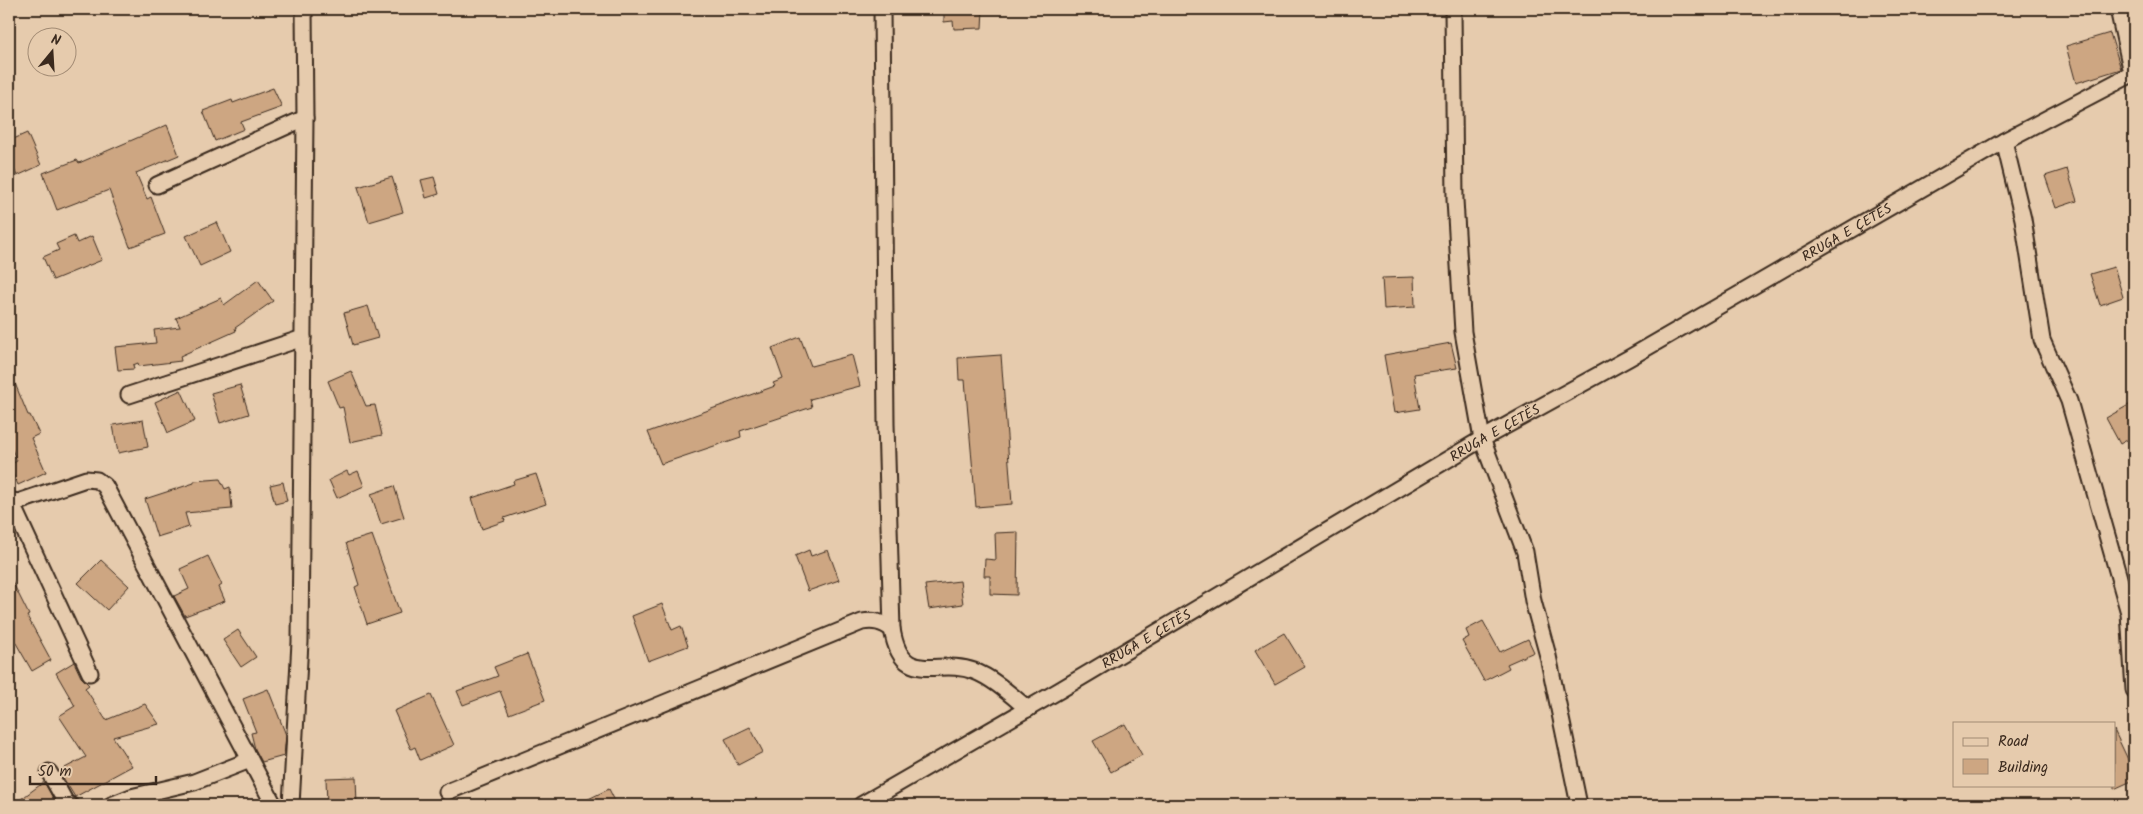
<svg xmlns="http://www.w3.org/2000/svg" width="2143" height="814" viewBox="0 0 2143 814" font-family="Kalam,sans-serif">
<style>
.building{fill:#cda682;stroke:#3b2a1e}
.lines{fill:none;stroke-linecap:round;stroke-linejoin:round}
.street-casing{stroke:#3b2a1e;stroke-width:19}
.street{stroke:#e6cbad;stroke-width:15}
.labels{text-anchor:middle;stroke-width:5;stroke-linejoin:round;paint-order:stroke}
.street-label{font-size:14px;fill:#3b2a1e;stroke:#e6cbad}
</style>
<rect width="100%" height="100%" fill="#e6cbad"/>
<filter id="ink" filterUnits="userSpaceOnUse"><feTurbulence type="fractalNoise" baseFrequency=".02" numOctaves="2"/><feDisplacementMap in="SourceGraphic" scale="10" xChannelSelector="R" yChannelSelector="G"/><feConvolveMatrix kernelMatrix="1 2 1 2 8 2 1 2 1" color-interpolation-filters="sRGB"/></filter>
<g filter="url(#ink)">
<path class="building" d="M944,9H983L982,28L954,29L953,21L944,22Z
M2110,33L2121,69L2076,83L2066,46Z
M273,88L282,107L241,122L244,129L215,141L203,111L232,100L233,103Z
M167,125L179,155L136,173L147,199L151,197L165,234L130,247L109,190L57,210L43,173L77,160L79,163Z
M27,133L41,165L17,176L9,157V141Z
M2067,169L2077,201L2056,208L2045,176Z
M392,177L403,212L369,222L358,187Z
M434,177L439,194L426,198L421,180Z
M217,222L230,252L200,266L186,236Z
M74,236L77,243L92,236L102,260L53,280L43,257L59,250L56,244Z
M2114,267L2123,297L2100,305L2090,274Z
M1414,277L1415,307L1384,309L1382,278Z
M258,280L273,301L235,328L236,331L180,356L181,361L139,366L138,363L133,365L134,369L118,370L115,347L156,343L154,330L180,327L176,318L221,298L224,305Z
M368,306L378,338L353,345L344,313Z
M800,337L811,366L852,355L860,386L810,399L812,407L740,431L741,437L661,464L648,432L775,386L773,383L783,379L772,348Z
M1451,343L1457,368L1414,374L1420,409L1394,413L1384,355Z
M1001,355L1012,504L976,507L965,380H959L958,358Z
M9,369L28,415H30L39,434L31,438L46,472L18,485L9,465L17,461L9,443Z
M351,371L366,406L375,405L382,435L350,442L343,407L339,408L328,381Z
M240,385L249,414L220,423L211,393Z
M181,390L195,421L168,433L155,402Z
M2134,402V436L2120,444L2106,418Z
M143,420L148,447L118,453L113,425Z
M347,471L349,475L358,471L364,486L337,498L329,480Z
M536,474L546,504L504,518L505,521L482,529L472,498L514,484L513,481Z
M220,479L225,489L230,487L232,509L185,513L189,527L157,537L145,499L194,483V481Z
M283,482L287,501L275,504L270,485Z
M394,486L404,517L381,524L371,494Z
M1018,532L1017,595L990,594V576H984L985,559L996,560L995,533Z
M372,535L400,613L367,624L355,587L359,585L346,543Z
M809,550L811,556L828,550L839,580L808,591L795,556Z
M208,556L222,585L219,587L225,601L185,616L174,596L189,589L180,569Z
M101,560L129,586L107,610L78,583Z
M9,575L29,615L27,616L51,660L32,671L9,631Z
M960,581L963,604L929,609L925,585Z
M662,604L672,630L681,626L688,646L648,661L632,616Z
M1483,621L1500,652L1528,639L1534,652L1507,664L1509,668L1484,681L1462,641L1469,637L1466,630Z
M238,630L256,657L241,667L223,640Z
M1284,633L1305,667L1275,684L1255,650Z
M527,654L545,700L509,714L500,691L463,705L457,691L498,676L494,667Z
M74,662L81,677L89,685L85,688L106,720L145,704L159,724L113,737L132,766L75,797L59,771L86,757L59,716L75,706L56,673Z
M268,689L286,735L284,756L262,762L255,749L251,733L256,732L243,699Z
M431,695L454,745L420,760L415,747L411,749L394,711Z
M1125,724L1142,755L1111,772L1093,741Z
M750,727L763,752L738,765L725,739Z
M2114,730L2134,772V780L2114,789Z
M356,777L357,805H327L326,778Z
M44,782L57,805H13Z
M609,789L617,805H576Z"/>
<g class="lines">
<g class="street-casing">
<g id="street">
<path d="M882,9L886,424L892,629C902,689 937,657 974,671C993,678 1012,696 1028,709"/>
<path d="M1453,9L1455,200L1463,332L1482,439L1525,552L1533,601L1548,656L1579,805"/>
<path d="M2118,9L2132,73"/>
<path d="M2004,141L2023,219L2042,340L2069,401L2129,613L2134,690"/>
<path d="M157,185L305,118"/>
<path d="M129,395L303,338"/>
<path d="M9,500L18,502L86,479L97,480L105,486L274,805"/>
<path d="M11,502L90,673"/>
<path d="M49,772L66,803L70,805"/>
<path d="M447,792L862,622C874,620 882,622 892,629"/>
<path d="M111,805L131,797L194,782L250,760"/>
<path d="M291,805L300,642L305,118L304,9"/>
<path id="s1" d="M861,805L1060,690L1482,439L1629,358L2004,141L2134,73"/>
</g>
</g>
<use href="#street" class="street"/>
</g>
</g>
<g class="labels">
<g class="street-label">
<text dy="5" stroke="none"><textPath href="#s1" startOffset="1140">RRUGA E ÇETËS</textPath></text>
<text dy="5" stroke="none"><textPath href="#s1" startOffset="735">RRUGA E ÇETËS</textPath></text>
<text dy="5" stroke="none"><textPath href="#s1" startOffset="330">RRUGA E ÇETËS</textPath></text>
</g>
</g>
<rect width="2143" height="814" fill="none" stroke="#e6cbad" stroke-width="30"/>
<rect x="15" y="15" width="2113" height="784" fill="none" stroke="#3b2a1e" stroke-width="2" filter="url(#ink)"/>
<rect x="1953" y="722" width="162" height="65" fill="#e6cbad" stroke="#a28b74"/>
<rect x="1963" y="738" width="25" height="8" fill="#e6cbad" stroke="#a28b74"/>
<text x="1998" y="746" font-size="15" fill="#3b2a1e">Road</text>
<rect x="1963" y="759" width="25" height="15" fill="#cda682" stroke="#a28b74"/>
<text x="1998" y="772" font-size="15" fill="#3b2a1e">Building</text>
<g transform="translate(52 52) rotate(18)"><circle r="24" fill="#e6cbad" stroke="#a28b74"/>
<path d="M0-4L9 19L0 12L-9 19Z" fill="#3b2a1e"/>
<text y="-8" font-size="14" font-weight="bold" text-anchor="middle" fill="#3b2a1e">N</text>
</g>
<path d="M30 776v8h126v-8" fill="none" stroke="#3b2a1e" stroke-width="2.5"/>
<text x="38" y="776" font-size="15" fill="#3b2a1e" stroke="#e6cbad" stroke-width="4" paint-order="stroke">50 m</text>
</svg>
